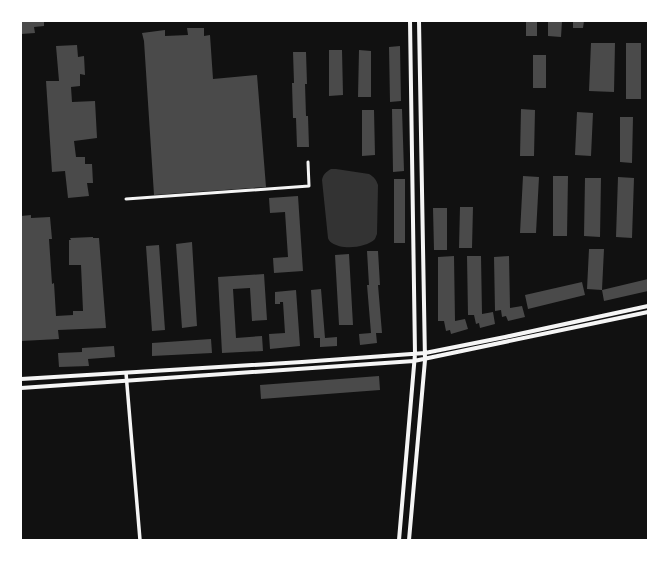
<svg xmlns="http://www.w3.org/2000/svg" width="669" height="561" viewBox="0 0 669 561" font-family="'PT Sans Narrow',sans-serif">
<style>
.water{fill:#333}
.building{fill:#4a4a4a}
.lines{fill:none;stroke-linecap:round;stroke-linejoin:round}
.minor{stroke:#f5f5f5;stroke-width:3}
.tertiary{stroke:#f5f5f5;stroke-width:3.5}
.secondary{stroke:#f5f5f5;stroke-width:4}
</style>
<rect width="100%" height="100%" fill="#111"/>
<path class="water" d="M331,169H336L369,174C374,177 376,179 378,185L377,234C377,234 375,239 375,239C366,248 342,250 332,243C331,243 328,239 328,238L322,180C323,174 326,172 331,169Z"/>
<path class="building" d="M21,21H44V26L34,27L35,33L21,34Z
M526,21H537V36H526Z
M548,21H562L561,37L548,36Z
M573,21H584L583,28H573Z
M187,28H204V36L210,35L213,79L257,75L266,187L154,195L144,41L142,33L165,30V36L188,35Z
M591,43H615L614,92L589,91Z
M626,43H641V99H626Z
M77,45L78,57L84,56L85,75L80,74V86L71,87L72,102L95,101L97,138L74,141L76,157H85V164H92L93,183H87L89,196L68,198L65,171L52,172L46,81H59L56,46Z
M400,46L401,101L390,102L389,47Z
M329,50H342L343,95L329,96Z
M359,50L371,51V97H358Z
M293,52H306L307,84H305L306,116H308L309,147H297L296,118H293L292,83H294Z
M533,55H546V88H533Z
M392,109H402L404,171L393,172Z
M521,109L535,110L534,156H520Z
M362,110H374L375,155L362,156Z
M577,112L593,113L591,156L575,155Z
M620,117H633L632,163L620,162Z
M523,176L539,177L536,233H520Z
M553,176H568L567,236H553Z
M618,177L634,178L632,238L616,237Z
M585,178H601L600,237L584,236Z
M394,179H405V243H394Z
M298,196L303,271L274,273L273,258L288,257L285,212L270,213L269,198Z
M460,207H473L472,248H459Z
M433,208H447V250H434Z
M31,215V218L50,217L52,239H49L52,284L54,283L56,316L73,315V311H83L81,265H69V240H71L70,238L93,237V238H99L106,328L58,330L59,339L21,341V216Z
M192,242L197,326L182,328L176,244Z
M159,245L165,330L152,331L146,246Z
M589,249H604L602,290L648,279V291L604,301L602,290L587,289Z
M367,251H378L380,285H378L382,333H376L377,343L360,345L359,334L371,333L367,285H369Z
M349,254L353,325H339L335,255Z
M454,256L455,321L465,319L468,329L451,334L450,330L446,331L444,321H438V257Z
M467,256H481L482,314L493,312L495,324L480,328L479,323L476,324L474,315H468Z
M509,256L510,308L522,306L525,317L508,321L506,316L502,317L501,310L495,311L494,257Z
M264,274L267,320L252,321L250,288L233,289L236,338L262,336L263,351L222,353L218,277Z
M582,282L585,295L528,309L525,295Z
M321,289L325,338L337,337V346L320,347V338H314L311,290Z
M296,290L300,346L270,349L269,334L285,333L283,302H280V304H275V292Z
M211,339L212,353L152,356V343Z
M114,346L115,357L88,359L89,366L59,367L58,353L82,352V348Z
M379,376L380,390L261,399L260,385Z"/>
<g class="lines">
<path class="minor" d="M126,199L309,186L308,162"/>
<path class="tertiary" d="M126,373L140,540"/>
<path class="secondary" d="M21,379L302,362L425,353L505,337L648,306
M21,388L414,361L648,312
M399,540L415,354L410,21
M409,540L425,360L419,21"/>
</g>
<rect width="669" height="561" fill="none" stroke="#ffffff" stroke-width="44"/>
</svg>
